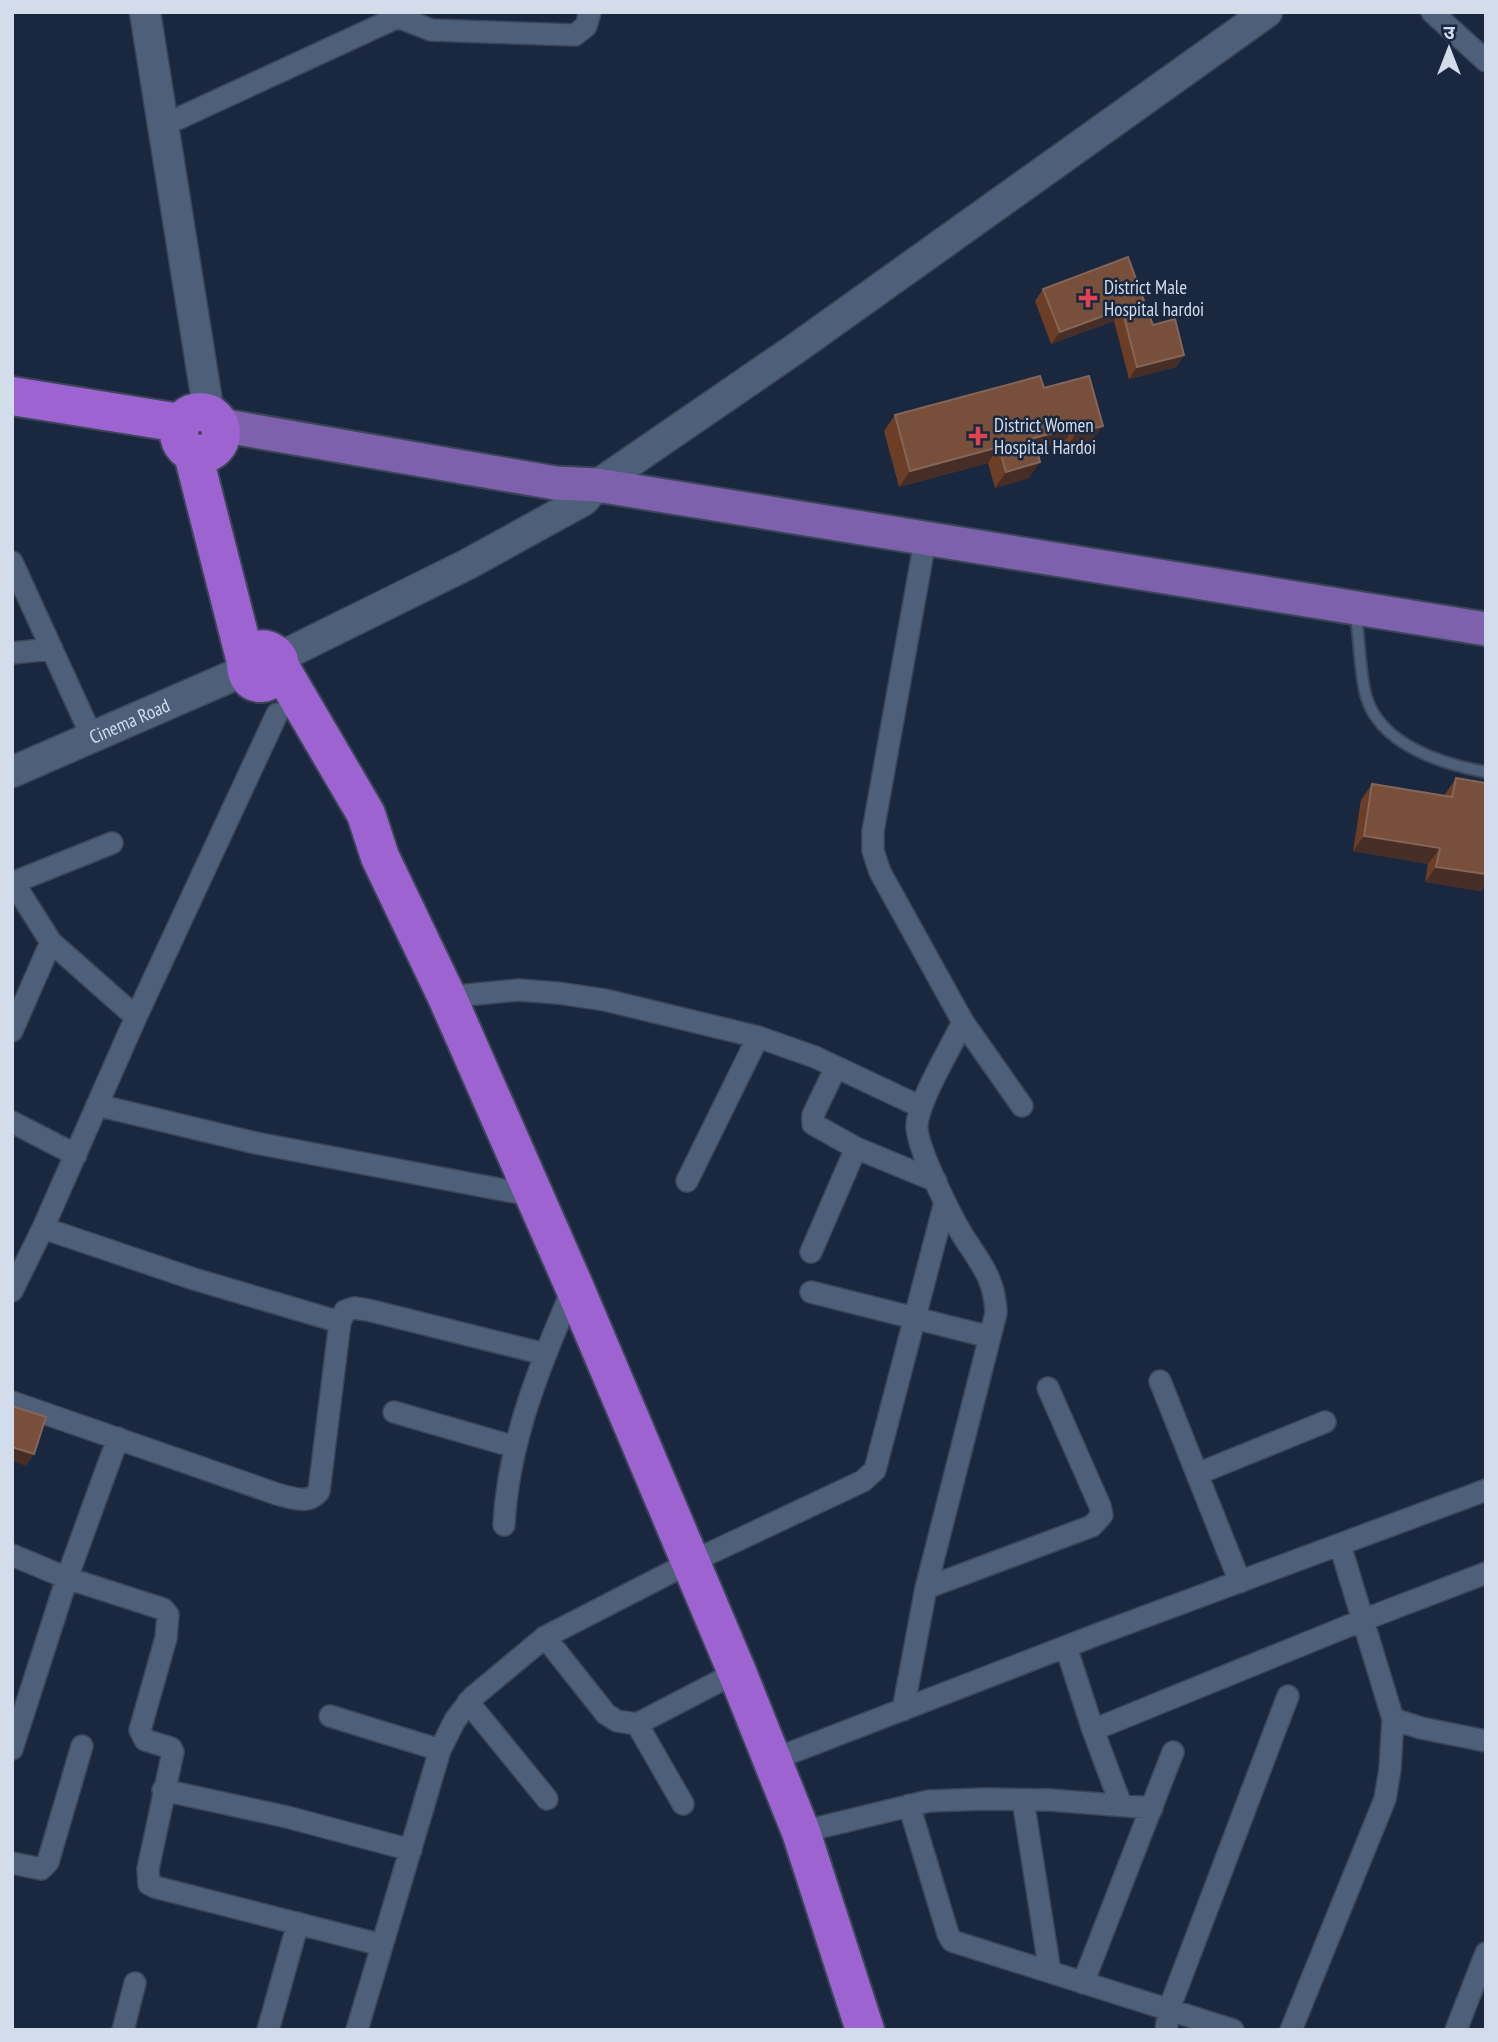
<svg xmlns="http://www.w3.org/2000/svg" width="1498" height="2042" viewBox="0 0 1498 2042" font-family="'PT Sans Narrow','Noto Sans Devanagari',sans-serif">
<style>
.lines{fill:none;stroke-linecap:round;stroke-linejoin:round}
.lane-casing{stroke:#3a4558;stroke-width:14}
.street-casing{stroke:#3a4558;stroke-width:24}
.secondary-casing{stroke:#3a4558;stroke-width:33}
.primary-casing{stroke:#3a4558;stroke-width:37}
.highway-casing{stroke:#3a4558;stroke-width:42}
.lane{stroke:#4e5f79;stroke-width:10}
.street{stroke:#4e5f79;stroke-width:21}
.secondary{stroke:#4e5f79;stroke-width:30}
.primary{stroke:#7d61ad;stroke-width:33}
.highway{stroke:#9d63d0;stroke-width:38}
.wall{fill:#6c3e26}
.shaded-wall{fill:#462e27}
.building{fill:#774f3b;stroke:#856557;stroke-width:2}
.health-dot{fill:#e0444e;stroke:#19283f;stroke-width:2.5}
.labels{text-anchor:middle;stroke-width:5;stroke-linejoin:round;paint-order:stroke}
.poi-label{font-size:19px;fill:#d2dceb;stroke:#19283f;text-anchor:start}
.street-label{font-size:19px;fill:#d2dceb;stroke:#19283f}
</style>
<rect width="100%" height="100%" fill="#19283f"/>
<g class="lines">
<g class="lane-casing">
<path id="lane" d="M1357,625C1360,648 1360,674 1366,696C1380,745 1442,764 1486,772"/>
</g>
<g class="street-casing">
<path id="street" d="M396,12L398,17L431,30L575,35L586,26L590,12
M1432,12L1486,61
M162,126L398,17
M923,552L873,831V851L880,872L963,1022L1022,1106
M12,562L92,737
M12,653L52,649
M13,882L51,942L136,1017
M12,883L112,843
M447,997L518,990L558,993L605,1000L758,1037L815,1057L921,1107
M12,1031L51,942
M836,1067L813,1115V1124L856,1148L936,1181
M97,1105L256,1143L535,1196
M12,1122L76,1155
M687,1181L758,1037
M43,1228L194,1279L340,1322
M811,1252L856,1148
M12,1291L43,1228L136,1017L277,714
M811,1292L990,1337
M1160,1381L1240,1582
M12,1402L277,1494C292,1498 309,1505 319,1491L340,1322L345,1311L354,1308L368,1310L545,1354
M394,1412L515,1447
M1197,1474L1325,1422
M504,1525C508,1442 541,1362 574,1286
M12,1555L67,1578L163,1609L168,1615L166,1638L140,1730L145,1740L171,1748L173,1752L148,1869L149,1884L155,1887L382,1945
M926,1588L1092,1526L1102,1515L1100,1506L1048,1388
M545,1637L606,1714L617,1721L637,1724L737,1672
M1066,1647L1093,1730L1121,1805
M468,1702L547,1799
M903,1710L926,1588L996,1313C995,1279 981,1264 963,1236C951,1216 915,1145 917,1124C920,1098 951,1047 963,1022
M330,1716L440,1750
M1393,1719L1421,1728L1486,1741
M637,1724L683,1804
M1093,1730L1363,1620L1486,1573
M12,1749L67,1578L118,1438
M772,1760L1101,1633L1486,1490
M163,1790L287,1817L411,1850
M1023,1800L1050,1972
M909,1805L948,1934L952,1941L1233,2030
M801,1832L929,1801L985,1799L1050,1800L1152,1808
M12,1863L41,1869L48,1862L82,1746
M1083,1983L1173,1752
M123,2030L135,1983
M268,2030L298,1923
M357,2030L440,1750L455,1720L473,1697L545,1637L689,1563L863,1481L875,1470L945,1202
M1166,2030L1169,2009L1288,1696
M1291,2030L1385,1799L1390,1769L1393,1719L1340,1545
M1456,2030L1486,1953"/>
</g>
<g class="secondary-casing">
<g id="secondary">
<path d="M145,12L209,414"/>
<path d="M278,658L468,564L584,500L597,485L795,349L1267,12"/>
<path id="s1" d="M12,772L246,670"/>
</g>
</g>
<g class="primary-casing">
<path id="primary" d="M220,425L555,483L597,485L1486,629"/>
</g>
<g class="highway-casing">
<path id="highway" d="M12,396L180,423
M179 433a21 21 0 1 1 42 0a21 21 0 1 1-42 0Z
M193,454L246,662C246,705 298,672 273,653C262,645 252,652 246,662
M280,667L366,814L380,857L447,997L574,1286L737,1672L801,1832L865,2030"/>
</g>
<use href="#lane" class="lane"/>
<use href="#street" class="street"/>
<use href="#secondary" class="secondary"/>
<use href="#primary" class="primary"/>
<use href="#highway" class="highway"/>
</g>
<path class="wall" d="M1128,257L1153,325L1184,355L1176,367L1129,379L1114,321L1051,344L1035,301L1043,289Z
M1044,388L1091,441L1066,448L1064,442L1037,450L1029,478L995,488L988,463L899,487L884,431L895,415Z
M1456,778L1486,783V885L1481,891L1425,882L1428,864L1353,851L1361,800L1372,784L1444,796Z"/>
<path class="shaded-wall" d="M1122,309L1114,321L1051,344L1060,332Z
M1184,355L1176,367L1129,379L1137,367Z
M1103,426L1091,441L1066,448L1077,432Z
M1075,427L1064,442L1023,454L1034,438Z
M999,447L988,463L899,487L910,471Z
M1040,462L1029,478L995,488L1006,472Z
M1364,836L1440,848L1428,864L1353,851Z
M1436,867L1486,874V885L1481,891L1425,882Z
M12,1447L34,1454L26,1466L12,1461Z"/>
<path class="building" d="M1128,257L1153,325L1175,319L1184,355L1137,367L1122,309L1060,332L1043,289Z
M1040,376L1044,388L1089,376L1103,426L1077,432L1075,427L1034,438L1040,462L1006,472L999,447L910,471L895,415Z
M1456,778L1486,783V874L1436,867L1440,848L1364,836L1372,784L1452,797Z
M12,1406L46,1417L34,1454L12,1447Z"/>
<g class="health-dot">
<path d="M1084.5 287.5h7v7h7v7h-7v7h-7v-7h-7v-7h7z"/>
<path d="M974.5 425.5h7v7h7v7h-7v7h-7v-7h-7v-7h7z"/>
</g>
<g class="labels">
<g class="poi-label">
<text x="1104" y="294">District Male<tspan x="1104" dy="22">Hospital hardoi</tspan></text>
<text x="994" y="432">District Women<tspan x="994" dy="22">Hospital Hardoi</tspan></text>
</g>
<g class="street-label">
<text dy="7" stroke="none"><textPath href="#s1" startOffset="128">Cinema Road</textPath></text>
</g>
</g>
<rect width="1498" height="2042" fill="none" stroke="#d2dceb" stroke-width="28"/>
<g transform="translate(1449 49)" stroke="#19283f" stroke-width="5" paint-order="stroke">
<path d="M0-5L12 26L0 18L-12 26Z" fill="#d2dceb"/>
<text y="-10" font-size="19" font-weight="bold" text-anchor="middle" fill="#d2dceb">उ</text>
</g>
</svg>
